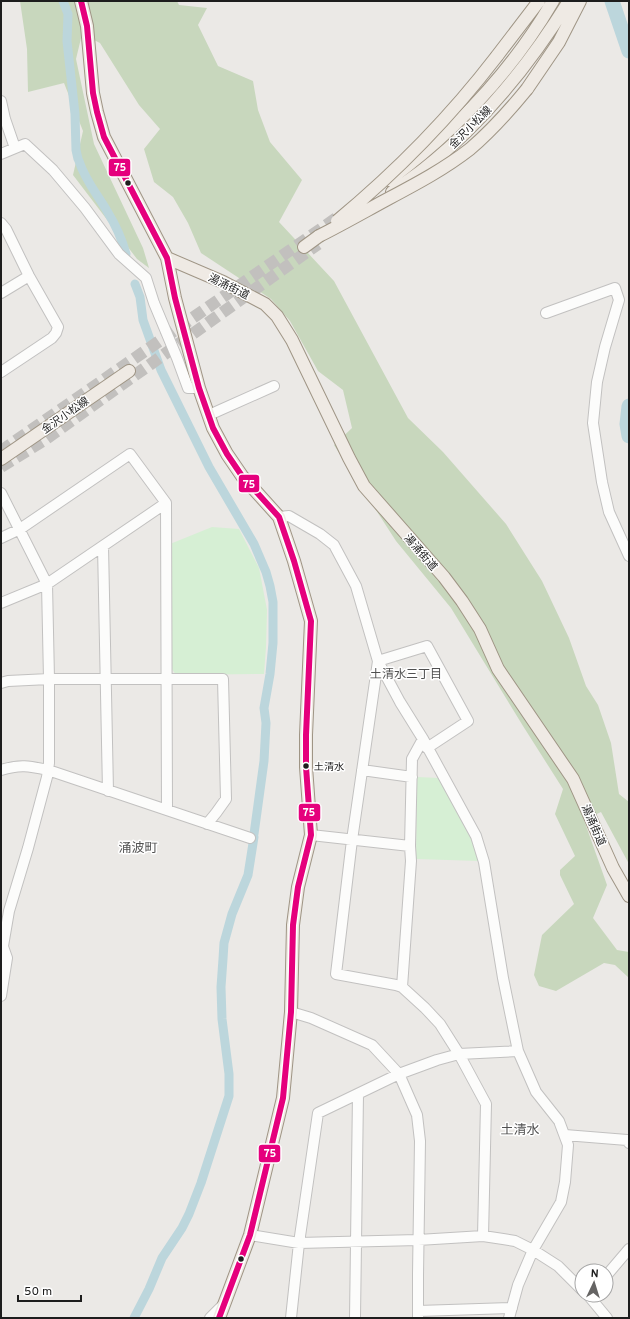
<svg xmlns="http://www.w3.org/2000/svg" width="630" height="1319" viewBox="0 0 630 1319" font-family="Overpass,'Noto Sans JP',sans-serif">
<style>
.forest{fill:#c8d7bd}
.park{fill:#d6efd4}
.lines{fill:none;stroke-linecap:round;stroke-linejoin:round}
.canal{stroke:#bcd6dc;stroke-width:9}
.river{stroke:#bcd6dc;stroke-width:15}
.major-tunnel{stroke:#c2c0be;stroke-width:12;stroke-dasharray:12 6;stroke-linecap:butt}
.minor-casing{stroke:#c2c1c0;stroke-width:12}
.major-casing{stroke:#9f9585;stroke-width:14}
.minor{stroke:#fcfcfb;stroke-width:10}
.major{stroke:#efeae4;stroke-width:12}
.major-bridge-casing{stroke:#9f9585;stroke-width:14;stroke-linecap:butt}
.major-bridge{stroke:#efeae4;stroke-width:12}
.bus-1-casing{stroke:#fff;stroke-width:9}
.bus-1{stroke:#e5007d;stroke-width:6}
.bus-dot{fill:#1d1d1d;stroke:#fff;stroke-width:1.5}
.labels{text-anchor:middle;stroke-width:3;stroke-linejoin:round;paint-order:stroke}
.bus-label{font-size:10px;fill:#1d1d1d;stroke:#fff;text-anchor:start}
.street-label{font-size:11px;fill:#1d1d1d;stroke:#fff}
.neighbourhood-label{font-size:12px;fill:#505050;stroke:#fff}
.quarter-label{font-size:13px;fill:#505050;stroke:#fff}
.line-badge{stroke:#fff;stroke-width:1.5}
.badge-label{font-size:11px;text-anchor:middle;font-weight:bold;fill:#fff}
</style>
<rect width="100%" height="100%" fill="#ebe9e6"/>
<path class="forest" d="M20,1H177L179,5L207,8L198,25L218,66L253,81L258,110L270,142L302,180L279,222L334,281L408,418L443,452L506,524L542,581L569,638L586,686L598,705L611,743L619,794L629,802V864L601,812L584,820L607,885L593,918L617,950L629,952V978L615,965L604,963L556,991L539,986L534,975L542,935L574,904L560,875V870L575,856L555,814L563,789L523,726L451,608L396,541L334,445L352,428L343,390L318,371L290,321L271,299L201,253L188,223L173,197L154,182L144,149L160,129L139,105L100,43L82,34L76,59L94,144L143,248L149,268L137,259L73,175L83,131L64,83L28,92L27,49Z"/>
<path class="park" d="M212,527L239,529L259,568L267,610L266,647L264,674L176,675L172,669L170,544Z
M417,777L439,778L472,840L479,861L416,859Z"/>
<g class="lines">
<path class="canal" d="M63,1L68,14L67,41L75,114L76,150L78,159
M79,161C85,180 97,194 107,211C115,224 122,239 126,254
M135,284L140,297L143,320L161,370L209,467L254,544L266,572L270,586L273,602V643L270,674L264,708L266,723L264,761L254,834
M134,1318L149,1289L162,1258L182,1228L189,1214L201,1183L229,1096V1074L222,1019L221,987L223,959L224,943L232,914L248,875L254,837"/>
<path class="river" d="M612,1L629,51
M629,406L627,424L629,436"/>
<path class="major-tunnel" d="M1,451L338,217
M1,467L46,439L318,244"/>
<g class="minor-casing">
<path id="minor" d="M1,101L5,119L15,148
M1,154L25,144L53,170L85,208L119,254L146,278L154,303L177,358L188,388H199
M1,223L6,229L29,276L58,327L56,333L52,338L1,372
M1,293L29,276
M546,313L615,288L619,300L605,347L597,382L593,423L602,482L609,512L629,556
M209,415L274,386
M1,493L47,584L49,679V763L47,777L28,848L9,911L3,946
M279,517L289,516L320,534L334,545L356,586L378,661L400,702L423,739L476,836L484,862L503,978L518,1051L536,1092L559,1121L568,1145L565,1182L561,1202L533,1250L518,1285L509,1318
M1,538L20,529L130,454L166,503L167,810
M103,546L108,791
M1,603L47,584L166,503
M378,661L352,840L336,974L396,985L402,987L425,1008L440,1024L459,1054L486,1104L483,1236
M378,661L427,646L468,721L427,748
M1,683L8,681L49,679H223L226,799L216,813L207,824
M1,770C20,764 29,766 48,770L250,838
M362,770L412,777
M311,835L410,846
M1,941L7,958L1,996
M402,987L411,861L410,846L412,759L423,739
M291,1012L311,1018L372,1045L399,1074L417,1115L420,1141L418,1275V1318
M565,1135L627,1140L629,1143
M250,1235L299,1243L418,1240L483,1236L503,1239L515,1241L533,1250L558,1266L582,1290
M606,1276L629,1249
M588,1295L607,1318
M418,1311L512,1308
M210,1318L224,1304
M291,1318L299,1243L318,1113L399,1074L437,1060L459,1054L518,1051
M355,1318L358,1094"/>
</g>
<g class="major-casing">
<path id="major" d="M81,1L87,26L93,93L97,112L104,137L167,258L175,298L199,388L213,428L227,454L242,476L279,517L294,561L311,621L306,735V767L311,835L298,887L293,925L291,1012L283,1098L250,1235L219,1318
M497,56L539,1
M527,89L559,42L580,1
M389,180C454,132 512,71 553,1
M392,192C403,184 414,177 424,169C482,123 530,64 569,1
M304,247L319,236
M167,258L223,282L265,304L277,316L292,340L349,458L364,486L444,577L462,601L480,629L498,669L573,779L613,868L629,896
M1,459L129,371"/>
</g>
<use href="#minor" class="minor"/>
<use href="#major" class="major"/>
<g class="major-bridge-casing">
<path id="major-bridge" d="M337,221C395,173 451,116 497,56
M319,236C341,225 362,213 384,201C414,185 443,170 470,149C491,131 509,111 527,89"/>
</g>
<use href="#major-bridge" class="major-bridge"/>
<g class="bus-1-casing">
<path id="bus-1" d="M81,1L87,26L93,93L97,112L104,137L167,258L175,298L199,388L213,428L227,454L242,476L279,517L294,561L311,621L306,735V767L311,835L298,887L293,925L291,1012L283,1098L250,1235L219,1318"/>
</g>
<use href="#bus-1" class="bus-1"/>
</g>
<g class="bus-dot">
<circle cx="128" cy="183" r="3.5"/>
<circle cx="306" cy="766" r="3.5"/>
<circle cx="241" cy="1259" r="3.5"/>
</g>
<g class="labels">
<g class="bus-label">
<text x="314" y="770">土清水</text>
</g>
<g class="street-label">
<text transform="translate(470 127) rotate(-45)" y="4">金沢小松線</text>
<text transform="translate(229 286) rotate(26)" y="4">湯涌街道</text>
<text transform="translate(65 415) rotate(-35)" y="4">金沢小松線</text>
<text transform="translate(421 552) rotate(49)" y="4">湯涌街道</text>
<text transform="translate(594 825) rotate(66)" y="4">湯涌街道</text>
</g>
<g class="neighbourhood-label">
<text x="406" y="678">土清水三丁目</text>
</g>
<g class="quarter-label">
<text x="138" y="852">涌波町</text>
<text x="520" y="1134">土清水</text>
</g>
</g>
<g class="line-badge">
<rect x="108" y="158" width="23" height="19" rx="4" fill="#e5007d"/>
<rect x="238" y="474" width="22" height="19" rx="4" fill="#e5007d"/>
<rect x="298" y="803" width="23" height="19" rx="4" fill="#e5007d"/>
<rect x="258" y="1144" width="23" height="19" rx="4" fill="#e5007d"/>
</g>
<g class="badge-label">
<text x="120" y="171">75</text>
<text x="249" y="488">75</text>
<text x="309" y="816">75</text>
<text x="270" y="1157">75</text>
</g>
<rect width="630" height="1319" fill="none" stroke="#1d1d1d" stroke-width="4"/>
<g transform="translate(594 1283) rotate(4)"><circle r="19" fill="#ffffff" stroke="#a5a5a5"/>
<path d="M0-3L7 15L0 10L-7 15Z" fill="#656463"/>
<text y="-6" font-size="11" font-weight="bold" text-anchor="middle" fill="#1d1d1d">N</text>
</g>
<path d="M18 1295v6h63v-6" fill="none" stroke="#1d1d1d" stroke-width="2"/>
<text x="24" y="1295" font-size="12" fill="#1d1d1d" stroke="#ffffff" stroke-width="3" paint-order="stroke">50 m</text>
</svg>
